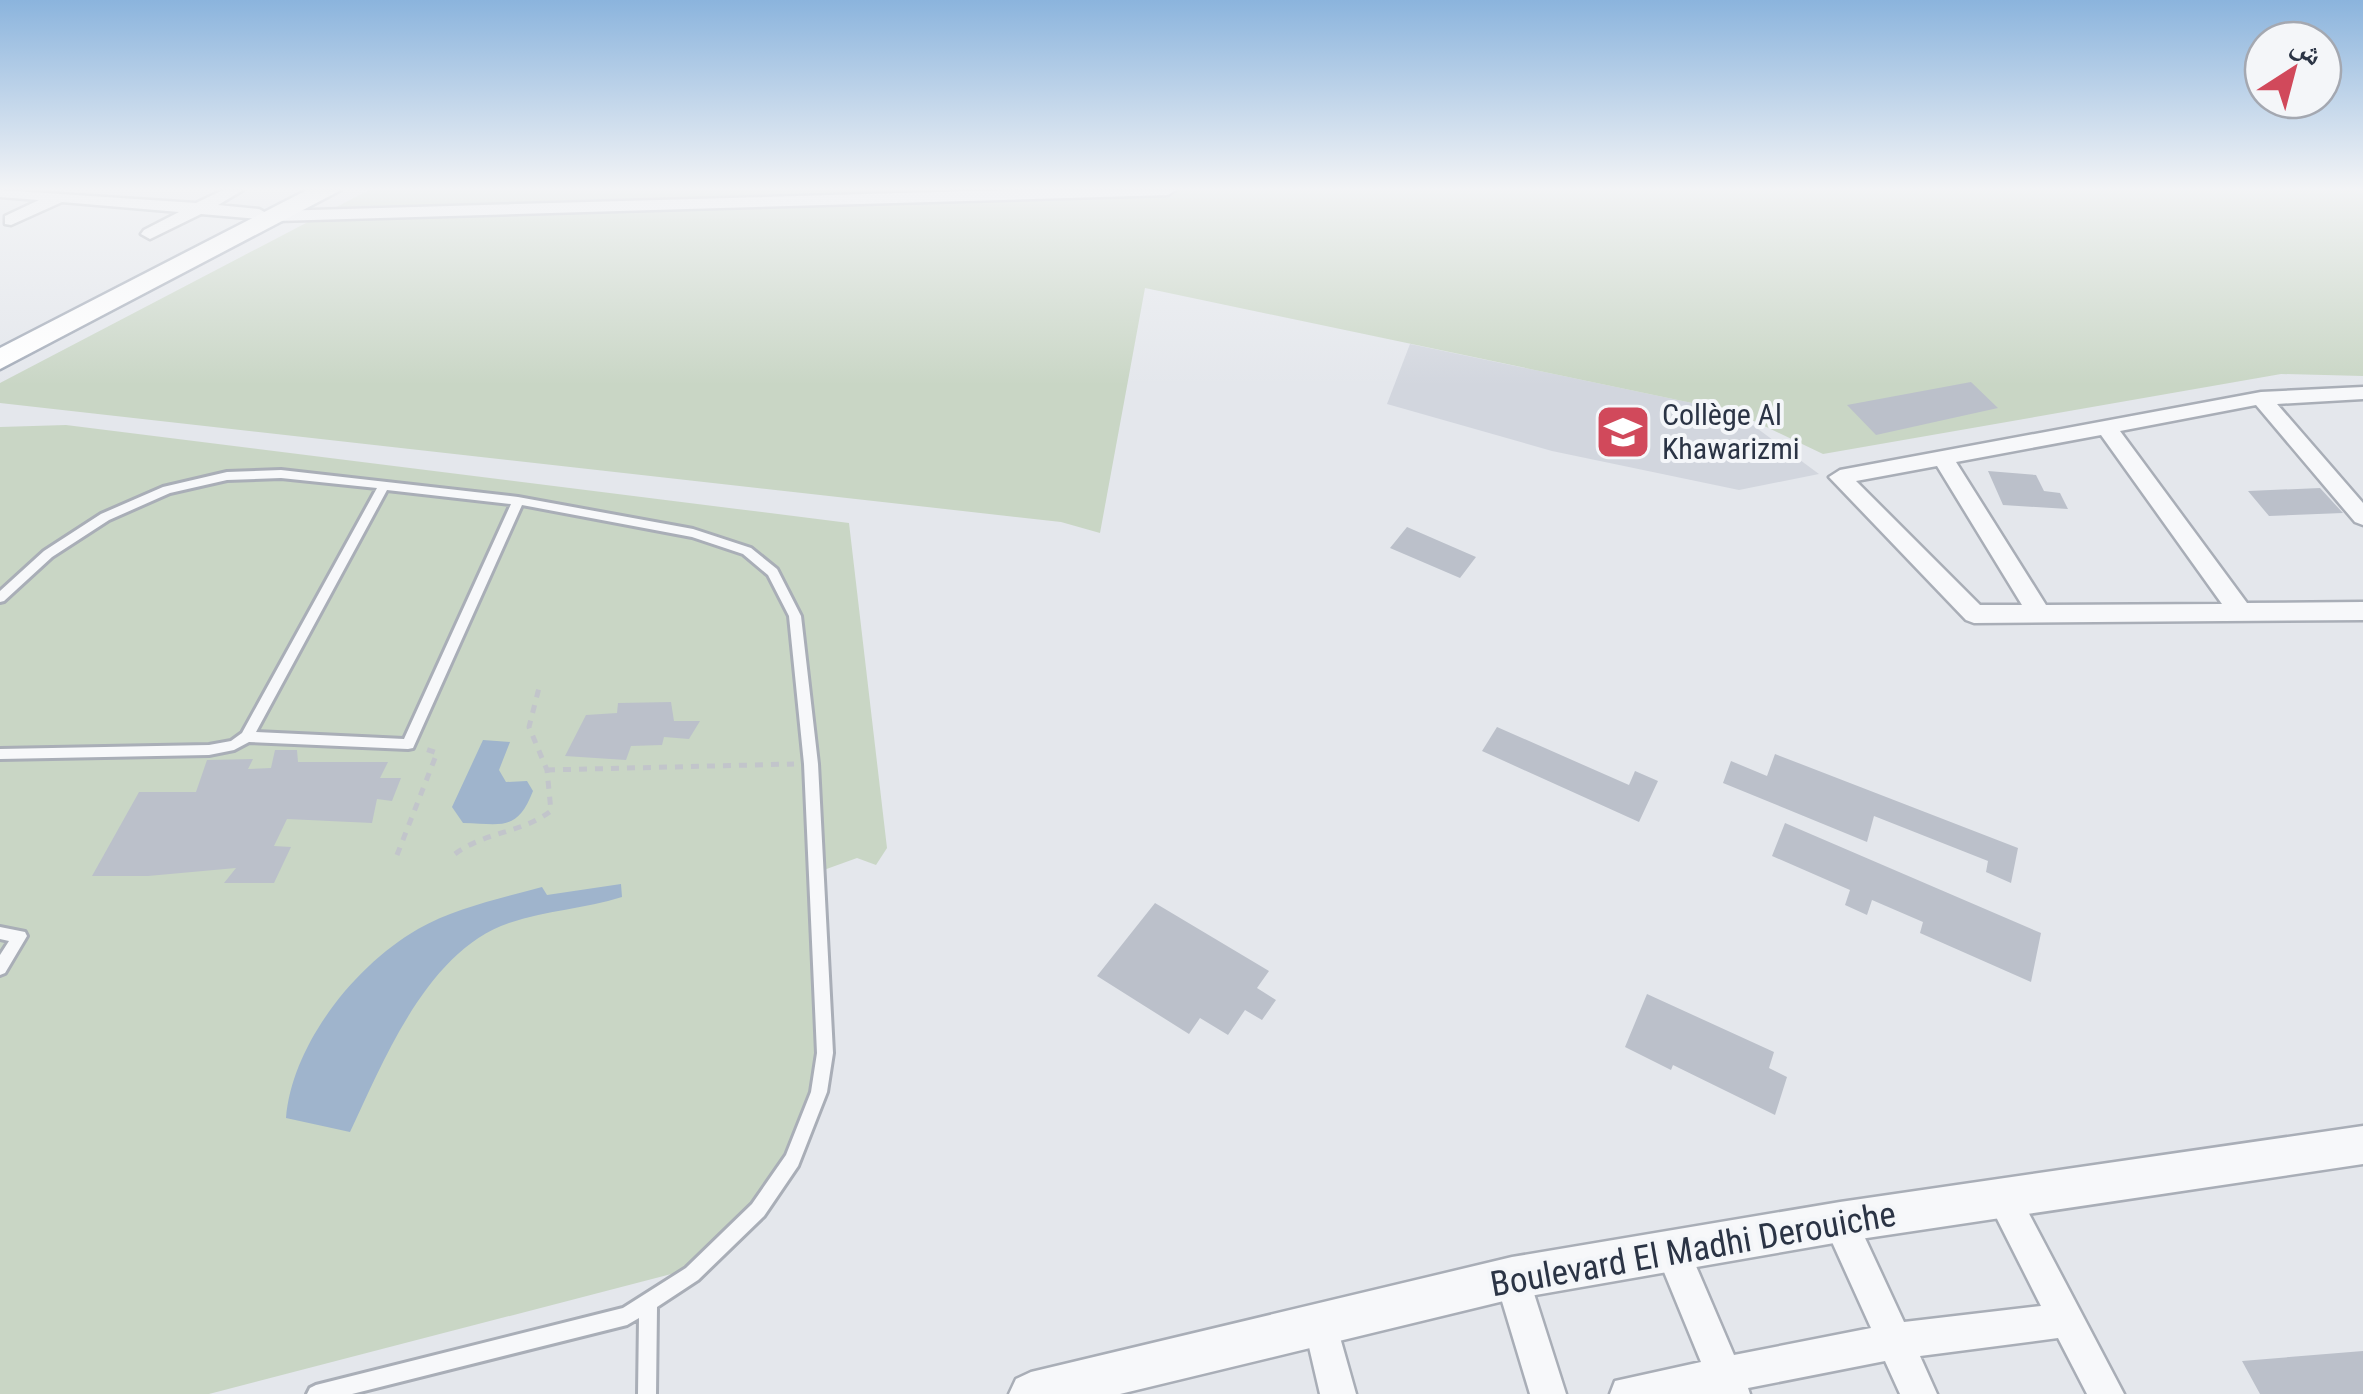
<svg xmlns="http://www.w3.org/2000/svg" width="2363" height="1394" viewBox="0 0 2363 1394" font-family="'Roboto Condensed','Noto Naskh Arabic',sans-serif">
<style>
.built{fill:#d2d6de}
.green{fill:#c9d6c5}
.water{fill:#9fb4cc}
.building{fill:#bbc0ca}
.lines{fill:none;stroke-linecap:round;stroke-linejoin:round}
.service-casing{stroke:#a9aeb7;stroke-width:6}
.minor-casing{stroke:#a9aeb7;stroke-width:5}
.tertiary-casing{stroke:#a9aeb7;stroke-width:5}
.primary-casing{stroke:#a3abb8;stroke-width:5}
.path{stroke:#c2c5cb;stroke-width:5;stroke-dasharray:8 8;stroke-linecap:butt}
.service{fill:#f7f8fa;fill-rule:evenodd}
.minor{fill:#f7f8fa;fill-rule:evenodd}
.tertiary{fill:#f7f8fa;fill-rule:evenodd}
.primary{fill:#fff;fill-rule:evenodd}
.labels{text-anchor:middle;stroke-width:8;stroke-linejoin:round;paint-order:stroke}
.poi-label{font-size:30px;fill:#2b3445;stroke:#f4f6f9;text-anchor:start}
.near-street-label{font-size:35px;fill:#2b3445;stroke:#f4f6f9}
</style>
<rect width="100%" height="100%" fill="#e4e7ec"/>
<path class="built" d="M1410,344L1735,412L1819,474L1739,490L1552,451L1387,404Z"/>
<path class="green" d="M369,190H2363V376L2281,374L1823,454L1735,412L1145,288L1100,533L1061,522L0,403V383Z
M66,425L849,523L887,848L876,865L857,858L821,871L824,1067L778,1176L679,1272L209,1394H0V427Z"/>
<path class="water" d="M483,740L510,742L499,770L506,782L527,781L533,791C517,832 502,824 463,823L452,807Z
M621,884L622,897C585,909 546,910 509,923C427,951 384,1060 350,1132L286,1118C292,1045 354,966 418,929C455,908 502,898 542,887L547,895Z"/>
<path class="building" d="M1971,382L1998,408L1876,435L1847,405Z
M1988,471L2036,475L2044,491L2060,493L2068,509L2003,505Z
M2320,488L2343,513L2269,516L2248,491Z
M1407,527L1476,557L1460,578L1390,548Z
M671,702L674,721H700L689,739L664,737L662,745L631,746L626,760L565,756L586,715L617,713L618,703Z
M1497,727L1629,785L1635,771L1658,781L1639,822L1482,751Z
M275,750H297L298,762H388L380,778H401L392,801L377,799L372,823L287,819L274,846L291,847L274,883H224L236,868L148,876H92L139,792H196L207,760L253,759L248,769L271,768Z
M1775,754L2018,848L2011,883L1986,872L1988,861L1874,816L1867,842L1723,783L1731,761L1767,776Z
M1785,823L2041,933L2031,982L1920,933L1923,922L1872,900L1867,915L1845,905L1850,890L1772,856Z
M1155,903L1269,971L1257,988L1276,1000L1262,1020L1245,1010L1228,1035L1200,1018L1189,1034L1097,976Z
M1647,994L1774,1052L1769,1068L1787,1077L1775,1115L1673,1065L1671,1070L1625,1047Z
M2363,1351V1394H2260L2242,1361Z"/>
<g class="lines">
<g class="service-casing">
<path id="service" d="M281,470L518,497L693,529L751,548L777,569L801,616L818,764L833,1053L827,1092L798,1166L764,1216L698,1280L657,1307L656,1394H638L639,1318L627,1325L352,1394H307L310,1388L316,1385L623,1308L686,1268L752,1204L786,1155L811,1092L817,1053L804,764L789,616L768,575L743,554L692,537L522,505L413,748L408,749L249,742L234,750L209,755L0,759V749L209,745L231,741L242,733L377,488L281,478L227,480L170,493L109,520L52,557L4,601L0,602V591L44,551L101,514L163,487L227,472ZM387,490L511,504L404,739L256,732Z
M0,927L25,932L27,936L5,973L0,975V955L9,941L0,939Z"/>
</g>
<g class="minor-casing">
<path id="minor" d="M0,190L196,203L223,190H243L218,205L259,209L268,214L259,219L201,214L150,239L141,234L144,230L179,212L62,202L11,225L5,224V216L39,200L0,197Z
M1007,190H1176L1168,195L277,221L268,216L277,211Z
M2363,387V399L2277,404L2363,503V525L2355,522L2256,405L2120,431L2247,603L2363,602V620L1974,623L1966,620L1829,477L1840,470L2261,392ZM2101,435L2222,604L2046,605L1956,462ZM1937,466L2022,605H1980L1856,481Z
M2003,1183L2015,1187L2124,1394H2087L2058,1338L1920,1356L1937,1394H1900L1885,1361L1748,1388L1750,1394H1610L1615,1381L1701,1362L1655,1250L1660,1238L1672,1233L1684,1238L1734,1355L1871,1328L1823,1222L1828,1210L1840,1205L1852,1210L1904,1322L2041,1306L1987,1199L1991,1187Z
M1512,1261L1524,1266L1529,1278L1566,1394H1530L1495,1278L1500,1266Z
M1320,1304L1332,1309L1356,1394H1320L1303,1321L1308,1309Z"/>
</g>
<g class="tertiary-casing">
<path id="tertiary" d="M2363,1126V1164L1840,1242L1512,1299L1120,1394H1009L1016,1379L1031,1372L1512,1257L1840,1202Z"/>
</g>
<g class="primary-casing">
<path id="primary" d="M307,190H341L0,369V348Z"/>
</g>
<path class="path" d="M547,770L794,764
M455,854C484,832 522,833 551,811L547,770L529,727L540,684
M397,855L437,753L425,749"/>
<use href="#service" class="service"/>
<use href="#minor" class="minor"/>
<use href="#tertiary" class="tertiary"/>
<use href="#primary" class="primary"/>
</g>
<linearGradient id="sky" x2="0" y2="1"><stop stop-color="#8bb4dd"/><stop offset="0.49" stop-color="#f3f4f6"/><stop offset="1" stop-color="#f3f4f6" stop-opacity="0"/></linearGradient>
<rect width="2363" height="385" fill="url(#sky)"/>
<defs>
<g id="school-square" transform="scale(2.875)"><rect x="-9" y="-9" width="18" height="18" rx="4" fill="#d1495b" stroke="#f4f6f9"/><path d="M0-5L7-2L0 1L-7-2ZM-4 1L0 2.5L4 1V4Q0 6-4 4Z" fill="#fff"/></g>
</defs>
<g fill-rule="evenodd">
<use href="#school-square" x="1623" y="432"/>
</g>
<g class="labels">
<g class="poi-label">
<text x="1662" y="425">Collège Al<tspan x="1662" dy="34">Khawarizmi</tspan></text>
</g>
<g class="near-street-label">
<text transform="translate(1693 1249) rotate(-10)" y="12">Boulevard El Madhi Derouiche</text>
</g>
</g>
<g transform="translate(2293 70) rotate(36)"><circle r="48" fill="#f4f6f9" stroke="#a4a8b1" stroke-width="2.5"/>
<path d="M0-8L18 38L0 25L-18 38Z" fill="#d1495b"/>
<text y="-15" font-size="28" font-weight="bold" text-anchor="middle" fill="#2b3445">ش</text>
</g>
</svg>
